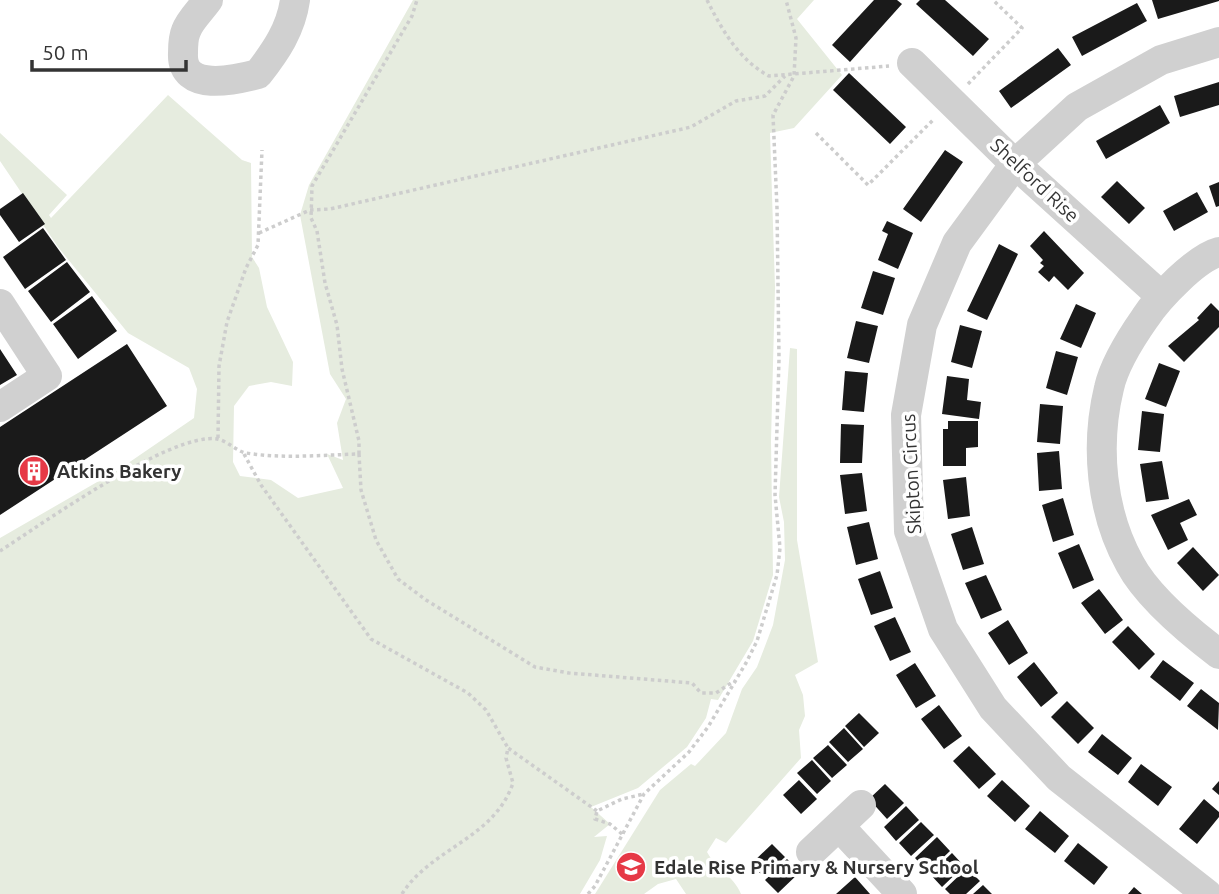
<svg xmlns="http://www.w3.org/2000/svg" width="1219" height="894" viewBox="0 0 1219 894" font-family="Ubuntu,sans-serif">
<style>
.green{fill:#e6ecdf}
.building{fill:#1a1a1a}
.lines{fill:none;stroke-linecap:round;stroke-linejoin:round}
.path{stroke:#cdcdcd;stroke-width:3.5;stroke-dasharray:3.5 3.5;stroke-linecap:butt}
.minor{stroke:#d0d0d0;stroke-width:30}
.labels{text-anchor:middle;stroke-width:7;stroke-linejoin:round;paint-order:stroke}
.street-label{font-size:19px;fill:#333;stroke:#fff}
.poi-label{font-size:19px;font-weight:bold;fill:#333;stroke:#fff;text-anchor:start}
</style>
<rect width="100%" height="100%" fill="#fff"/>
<path class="green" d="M413,0H814L797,19L842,75L794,128L770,133L775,287L771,441L773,575L753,641L718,700L711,699L706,718L687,747L638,788L591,807L610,824L594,837L607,836L600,860L580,894H0V538L118,470L194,418L197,389L189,368L128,333L58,247L0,161V133L67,195L49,215L51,218L168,95L242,160L251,163L252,257L259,268L267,307L293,362L292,386L271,382L249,386L234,406L233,462L240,476L271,480L298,498L343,488L327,454L343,460L337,423L346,399L330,374L300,215L309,185Z
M790,348L797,349V540L818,662L795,675L803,695L805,716L799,730L801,758L726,843L716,838L707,852C716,869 734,876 741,894H686L676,879L658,884L644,894H595L660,790L691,764L695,766L726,733L742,689L757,667L773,625L785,560L784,522L779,497Z"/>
<path class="building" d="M874,0H897L902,4L850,62L832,45Z
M920,0H945L989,39L973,56L916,4Z
M1152,0H1219V1L1158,19Z
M1137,3L1147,21L1082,56L1072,37Z
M1058,48L1071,65L1011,108L999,91Z
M849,73L906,127L890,144L833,90Z
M1219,82V105L1180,117L1174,96Z
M1160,105L1170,123L1106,159L1096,141Z
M945,150L963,162L921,222L903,209Z
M1117,181L1145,208L1129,224L1101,197Z
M1219,182V206L1216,207L1209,186Z
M1197,192L1208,212L1174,231L1163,211Z
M23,193L45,224L19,242L0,215V209Z
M887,221L913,233L898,269L878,260L888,234L882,231Z
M43,228L66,260L25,289L3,257Z
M1044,231L1084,273L1068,290L1054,276L1049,282L1038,272L1044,266L1040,263L1043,260L1030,246Z
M999,244L1018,254L987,320L967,311Z
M67,262L90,292L51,322L28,291Z
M873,271L895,278L883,315L861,308Z
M92,296L117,331L78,359L53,324Z
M1211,303L1219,311V327L1184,362L1168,346L1199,320L1197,318Z
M1076,304L1096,313L1081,348L1060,339Z
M856,321L878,326L869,363L847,358Z
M960,325L982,331L972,368L951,362Z
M127,344L167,406L0,515V427Z
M0,349L17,375L0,385Z
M1056,351L1078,357L1067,395L1046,388Z
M1159,363L1180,371L1166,407L1145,399Z
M845,371L868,373L864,412L842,410Z
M947,376L969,379L967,400L981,402L979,419L942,414Z
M1040,404L1063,406L1060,444L1037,442Z
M1142,411L1164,414L1160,452L1138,450Z
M948,421H978V447L966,448V466H943V429H948Z
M841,424L864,425L862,463H840Z
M1059,451L1062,489L1039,491L1037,453Z
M1162,461L1169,499L1146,502L1140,464Z
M862,473L867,511L845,514L840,475Z
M966,477L970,516L948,519L943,480Z
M1063,498L1074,535L1053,542L1042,505Z
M1189,499L1197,515L1180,523L1188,540L1168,550L1151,515Z
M869,522L878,559L856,565L847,527Z
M972,527L984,564L963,570L951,534Z
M1079,544L1094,580L1073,589L1058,553Z
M1193,547L1219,575L1203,591L1177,563Z
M880,571L893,608L871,615L858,579Z
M986,575L1002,610L981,619L965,583Z
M1099,589L1123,620L1105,634L1081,603Z
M895,617L911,652L890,661L874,626Z
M1008,620L1028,653L1009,665L988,633Z
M1128,626L1155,654L1139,670L1112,642Z
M1163,660L1194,683L1180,701L1150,677Z
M1034,662L1058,693L1041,707L1017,677Z
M915,663L936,696L916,708L896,675Z
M1201,689L1219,703L1218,730L1187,706Z
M1067,701L1094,728L1078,744L1051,717Z
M939,705L962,736L944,749L921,719Z
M859,713L879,733L864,747L845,726Z
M844,728L863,749L848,762L829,742Z
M1102,734L1132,758L1118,775L1088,752Z
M828,745L847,765L832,778L813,758Z
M969,746L996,774L979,789L953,761Z
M812,760L831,781L817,794L797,773Z
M1141,764L1172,787L1158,806L1128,782Z
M799,780L817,799L801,814L783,795Z
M1002,780L1030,806L1015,822L987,796Z
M1219,781V795L1212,789Z
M885,784L904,803L887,819L869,799Z
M1204,799L1219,812V817L1197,844L1179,829Z
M906,806L919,820L896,841L884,827Z
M1040,811L1069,836L1055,853L1025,829Z
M921,822L934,835L911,856L899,843Z
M937,837L950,851L928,872L915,858Z
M1078,843L1108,867L1094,885L1064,861Z
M772,844L785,857L764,877L751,864Z
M952,853L964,866L942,887L930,874Z
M787,859L800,872L778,893L765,880Z
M967,868L980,881L966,894H950L945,889Z
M855,877L870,894H836Z
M983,885L992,894H973Z
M1134,887L1142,894H1128Z"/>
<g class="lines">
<path class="path" d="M707,0C722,30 739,60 769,76L889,66
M968,84L1022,28L993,0
M816,133L868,185L933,120
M259,233L310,210L330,209L691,127L736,101L765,96L785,76
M218,438L219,366L227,322L246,268L258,245L262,150
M244,454L261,485L371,639L468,693L486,710L508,748
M359,454V441L342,369L337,325L325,283L317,231L311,218L312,186L412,16L417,0
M0,551C42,524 171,432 217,439C228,441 236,451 246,453C283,459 322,455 359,454L361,490L376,540L398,579L426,600L535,667L569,673L692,683L701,693H716L734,681
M622,834L610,824L595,819L597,811L622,799L644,794
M402,894C431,848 494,839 513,783L506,758L508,748L597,811
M588,894L595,886L644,794L689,752L708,727L746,663L757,641L777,575L780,548L775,495L779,359L777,208L773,115L794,76L796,38L786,0"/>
<path class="minor" d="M208,0C201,10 190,20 186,31C183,38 183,46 183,53C181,93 235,80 258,74C276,51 291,29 295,0
M912,63L1015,164L1160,295
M1219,252C1196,258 1158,298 1145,318C1131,338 1114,365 1109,388C1095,446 1101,512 1130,564C1147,596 1190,632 1219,654
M0,304L47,376L0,407
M839,826L902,894
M811,852L861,805
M1207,894L1059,778L993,708L943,629L909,531L906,415L922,325L957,243L1015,164L1077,107L1161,60L1219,42"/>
</g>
<defs>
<g id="building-disc" transform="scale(1.575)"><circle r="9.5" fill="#e63946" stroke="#fff"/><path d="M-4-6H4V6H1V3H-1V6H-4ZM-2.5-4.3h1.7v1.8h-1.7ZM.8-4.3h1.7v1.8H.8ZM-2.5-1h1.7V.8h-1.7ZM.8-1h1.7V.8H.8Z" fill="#fff"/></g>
<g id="school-disc" transform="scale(1.575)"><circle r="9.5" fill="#e63946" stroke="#fff"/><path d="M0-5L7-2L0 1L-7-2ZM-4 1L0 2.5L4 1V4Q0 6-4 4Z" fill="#fff"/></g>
</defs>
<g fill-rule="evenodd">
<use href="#building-disc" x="34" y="471"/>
<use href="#school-disc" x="631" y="867"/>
</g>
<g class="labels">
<g class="street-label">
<text transform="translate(1035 180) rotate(43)" y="7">Shelford Rise</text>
<text transform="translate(911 474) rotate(-93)" y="7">Skipton Circus</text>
</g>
<g class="poi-label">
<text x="57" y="478">Atkins Bakery</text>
<text x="654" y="874">Edale Rise Primary &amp; Nursery School</text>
</g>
</g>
<path d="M32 60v10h154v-10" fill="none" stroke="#333333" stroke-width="3.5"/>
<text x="42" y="60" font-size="21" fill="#333333" stroke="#ffffff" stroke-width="5" paint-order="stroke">50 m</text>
</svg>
